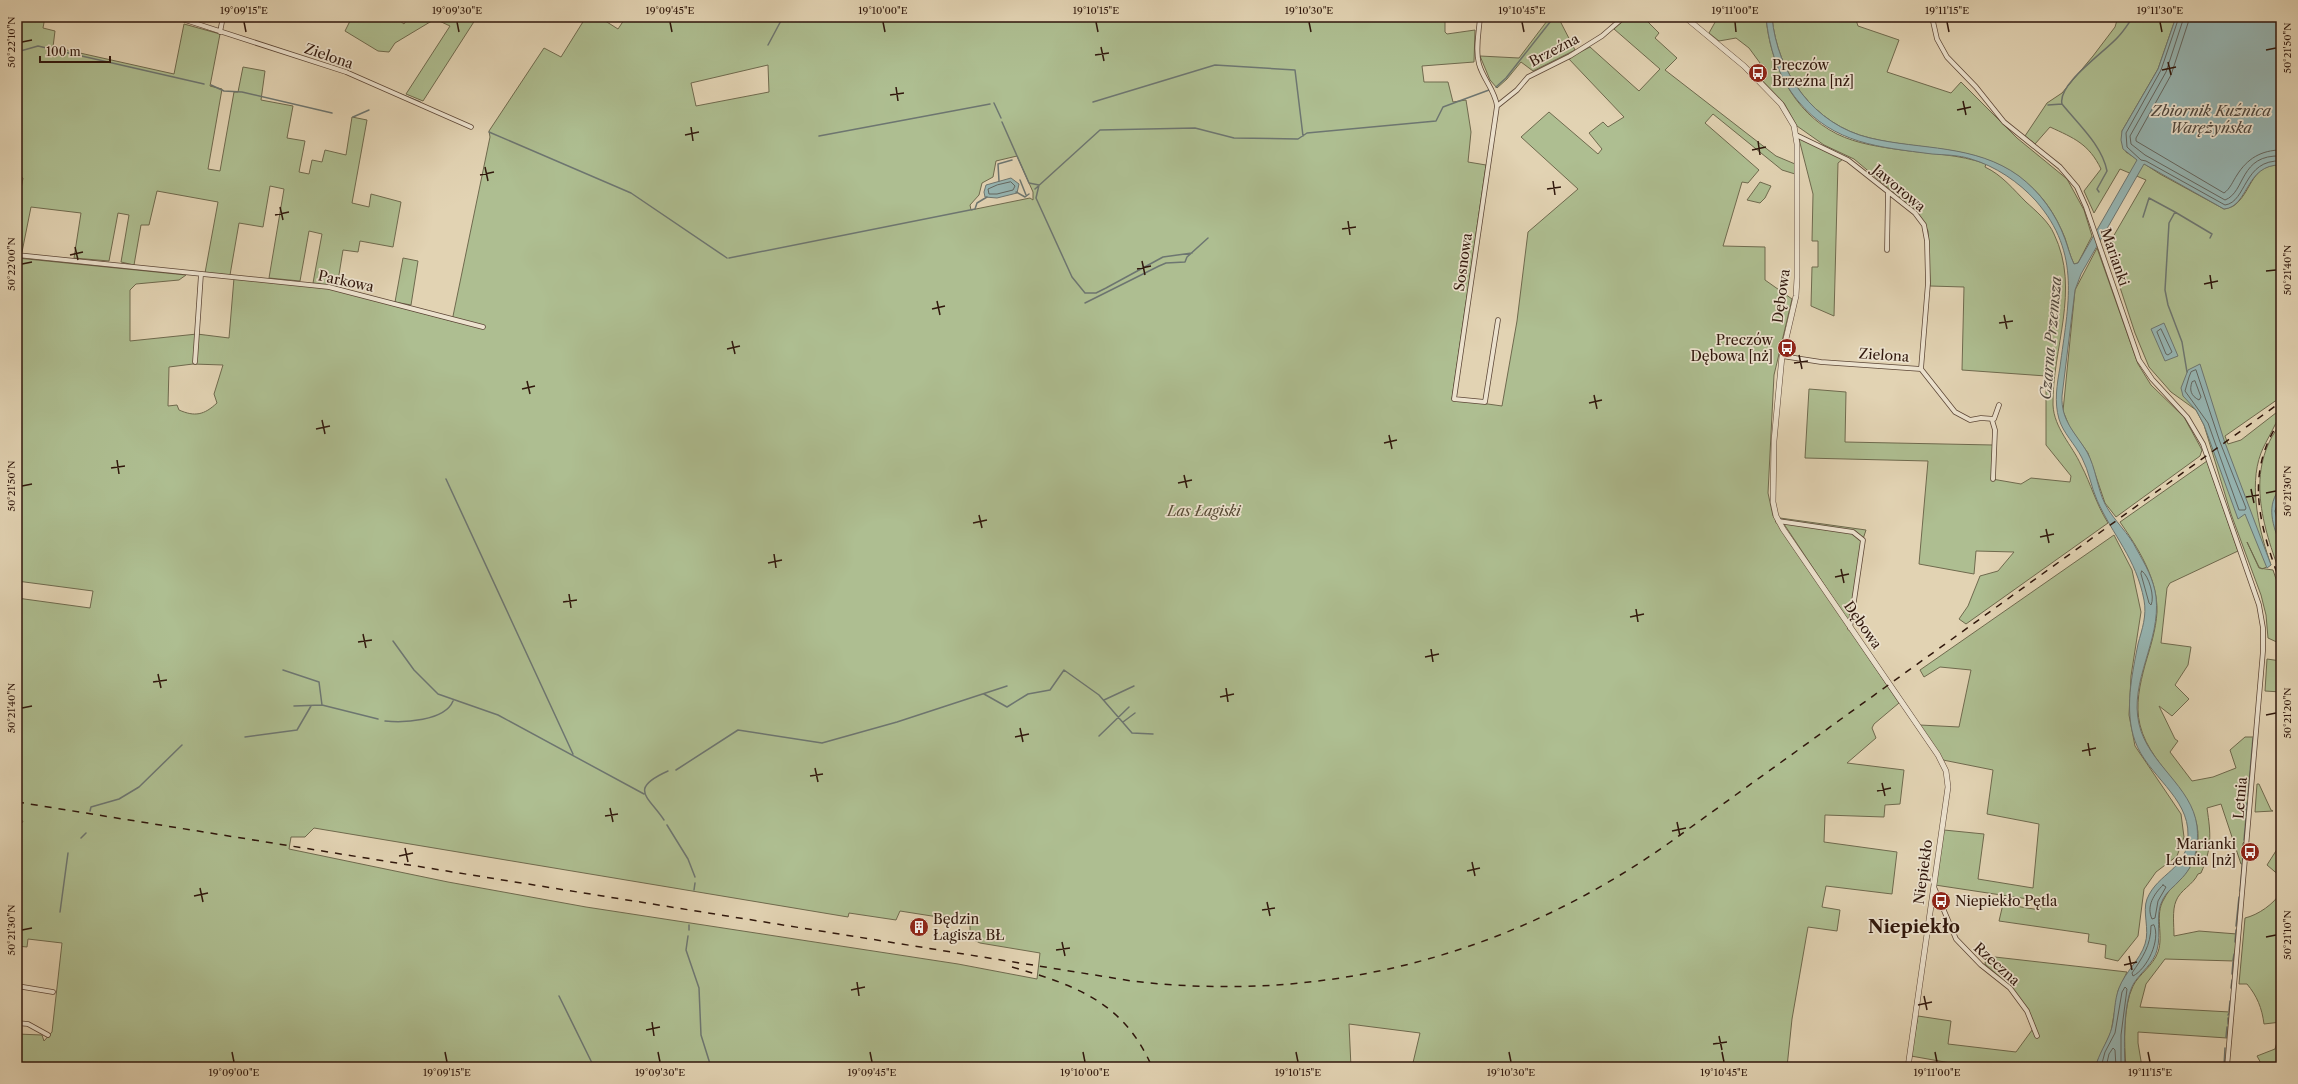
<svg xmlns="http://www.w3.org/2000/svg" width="2298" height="1084" viewBox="0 0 2298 1084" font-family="'Libre Caslon Text',serif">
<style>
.green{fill:#aebe91;stroke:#6f6a4e;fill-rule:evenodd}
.water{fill:#96b6b4;stroke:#6d7671}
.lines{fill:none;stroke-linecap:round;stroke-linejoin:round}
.shore{stroke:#636660;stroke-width:1}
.stream{stroke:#6d7671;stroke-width:1.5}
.minor-casing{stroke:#5c4636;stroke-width:5.5}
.tertiary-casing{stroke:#5c4636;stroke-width:6}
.minor{stroke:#ece2ce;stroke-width:4}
.tertiary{stroke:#ece2ce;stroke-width:5}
.rail{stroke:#30170c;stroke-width:1.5;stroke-dasharray:7 7;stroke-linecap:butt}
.ticks{fill:none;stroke:#30170c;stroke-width:1.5}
.labels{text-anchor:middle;stroke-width:3.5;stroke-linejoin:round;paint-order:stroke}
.street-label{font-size:14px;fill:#30170c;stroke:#ece2ce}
.poi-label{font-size:14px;fill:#30170c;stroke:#ece2ce;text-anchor:start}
.park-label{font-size:14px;font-style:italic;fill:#564934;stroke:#ece2ce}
.water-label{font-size:15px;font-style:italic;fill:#4f473e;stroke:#ece2ce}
.district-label{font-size:18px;font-weight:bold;fill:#30170c;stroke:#ece2ce}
.neatline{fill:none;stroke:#30170c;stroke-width:1.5}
.ticks-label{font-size:10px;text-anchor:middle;fill:#30170c}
</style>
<rect width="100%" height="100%" fill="#e2d3b3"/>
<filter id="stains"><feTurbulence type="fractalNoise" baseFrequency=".005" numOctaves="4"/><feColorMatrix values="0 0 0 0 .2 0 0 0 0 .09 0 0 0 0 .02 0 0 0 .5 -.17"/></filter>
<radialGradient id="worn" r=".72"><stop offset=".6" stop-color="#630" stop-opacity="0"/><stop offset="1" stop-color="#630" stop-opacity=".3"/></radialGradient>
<path class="green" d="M17,17H45L43,28L55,31L53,47L174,74L184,24L220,34L210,86L222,89L208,169L220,171L234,92H238L243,67L265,71L261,100L293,106L287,138L305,141L299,172L309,174L312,160L322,162L325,150L346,155L352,117L367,120L352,203L369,207L371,194L401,202L393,247L360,241L358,252L343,250L337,287L313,283L322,234L309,231L300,281L269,278L284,189L270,186L263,227L239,223L230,275L205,273L218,202L157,191L149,225H141L134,265L121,262L129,215L118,213L109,261L74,258L81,213L31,207L22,252H17V211L23,178L17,176Z
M352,17H395L404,24L409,17H477L423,101L406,94L450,26L435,19L395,43L389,52L378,51L345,31Z
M586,17H599L618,29L626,17H1434L1445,21V32L1447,34L1475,30L1474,62L1422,66L1424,82H1448L1453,102L1466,100L1471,132L1468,162L1486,165L1452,399L1502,406L1517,321L1528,232L1578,189L1521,137L1549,112L1598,154L1602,149L1589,133L1603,122L1608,127L1624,117L1568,58L1590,47L1639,91L1660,69L1614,29L1625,19L1643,17L1659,33L1655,38L1677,58L1665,70L1776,156L1795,164V174L1782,170L1713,114L1705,123L1759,170L1748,183L1742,182L1723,246L1765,247V280L1792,299L1774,375L1768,493L1773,516L1899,703L1874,724L1872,728L1876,738L1847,763L1904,770L1900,804L1885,805L1884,817L1825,815L1824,842L1897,852L1892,894L1826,886L1822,907L1840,910L1837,931L1808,927L1792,1019L1787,1067H1412L1420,1033L1349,1024L1351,1067H17V1034L42,1035L44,1041L52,1032L62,943L28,939L27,947L17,946V823H22L23,821L17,820V598L90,608L93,591L17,581V258L186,275L179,280L136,284L130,290V341L197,334L229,338L234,278L328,288L452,321L490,137L489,131L544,48L561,57ZM768,65L769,92L696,106L691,83ZM1017,156L1033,192V200L1030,198L971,210L970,205L979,195L982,183L993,177L996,161ZM193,364L223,365L214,394L217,403C204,415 195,417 179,410L177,405L168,406L169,367ZM314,828L848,917L849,913L896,920L900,911L970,922V938L980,943L1040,953L1037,979L958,964L586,907L448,882L289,849L291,837H305Z
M1550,17H1558L1575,50L1533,71L1521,62L1507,79L1497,88L1490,80L1480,56L1519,58Z
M1718,17H1766C1770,64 1793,112 1837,134C1857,144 1881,147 1902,150C1930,154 1959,154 1986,164L1985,167C2002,175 2013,189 2026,202C2036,211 2049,222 2054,234C2081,290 2052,348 2053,405C2054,428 2072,445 2081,465C2091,484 2096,504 2108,523L1966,624L1959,619L1968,606L1980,576L1998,571L2014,552L1976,551L1974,574L1919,564L1928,461L1805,458L1809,389L1846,392L1845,442L1993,445L1992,479L2021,484L2031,478L2070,482L2071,476L2046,445V376L1962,370L1964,287L1930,286L1928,231L1917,212L1854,159L1824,145L1797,126L1784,103L1754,72L1760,63L1749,48L1736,38L1719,41L1709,33Z
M1772,17H1855L1858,26L1899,40L1887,72L1951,93L1961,82L2017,138L2067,179L2084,210L2092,236L2078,263L2074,264C2070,256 2068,247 2065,238C2057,218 2045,198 2028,184C1981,143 1927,152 1870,138C1814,125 1777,73 1772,17Z
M2118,17H2176L2158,69L2122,131L2126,152L2160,174L2224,209C2228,208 2233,207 2236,204C2253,189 2251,164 2281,165V397L2225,436L2228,444L2241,440L2281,409C2281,417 2265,442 2261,453C2248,487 2260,534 2271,565L2262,569L2259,567L2247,542L2259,568L2273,570L2281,594V644L2268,638L2266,615L2261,595L2231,514L2204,425L2196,410L2171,392L2149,367L2135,333L2114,269L2110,254L2113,237L2146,180L2120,169L2094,213L2084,191L2101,169C2089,144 2074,138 2050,127L2035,144L2025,136L2047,103L2062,93L2093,56L2115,27Z
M1799,139L1804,140L1843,159L1838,163L1834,316L1811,306L1812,267H1818V241H1812L1813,194Z
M1760,182L1771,186L1765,198L1760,203L1747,200Z
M2097,248L2138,364L2151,385L2184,417L2202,450L2200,456L2116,517L2105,503L2088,453L2070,428L2063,411L2075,290Z
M403,258L418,261L411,305L395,302Z
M2281,423V576C2263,526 2244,471 2281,423Z
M2207,461L2238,551L2170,583L2167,588L2161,643L2191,647L2188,665L2175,685L2189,699L2172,716L2159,706L2175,739L2178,741L2170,752L2192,781L2213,777L2236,768L2230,750L2245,737H2255L2245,841L2243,843V864H2241L2221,804L2207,808C2211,835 2212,848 2201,873L2198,874C2193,885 2180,890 2176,901C2172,910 2174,926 2174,936L2199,931L2237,934L2234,961L2165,959L2146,984L2140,1007L2230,1012L2227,1038L2138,1032V1043L2142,1067H2126C2124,1045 2123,1006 2133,986C2139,974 2153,966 2158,952C2164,935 2154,915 2164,899C2174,879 2192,875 2197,850C2207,797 2151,771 2140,725C2135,705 2140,684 2145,665C2150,648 2156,630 2157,612C2158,579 2138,548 2120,522Z
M1780,518L1866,530L1862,542L1849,622Z
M2114,535L2132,570L2141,612L2131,676L2129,715L2135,746L2181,814L2184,837L2177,856L2156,872L2144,889L2138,936L2118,961L2105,958L2106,945L2088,942L2089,934L1999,921L2003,904L2040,910L2041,901L1935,885L1944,830L1984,834L1978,879L2033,888L2039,824L1987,814L1993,770L1943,760L1920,725L1959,727L1971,670L1940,667L1924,677L1920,670Z
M2267,659L2281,661V692L2265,691Z
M2257,784H2259L2271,810L2273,811L2255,812Z
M2281,843V877L2267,865Z
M2281,892V1022L2264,1024C2262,1008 2257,996 2247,984H2239L2245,918C2258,915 2274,904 2281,892Z
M1986,956L2127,972L2118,991L2111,1032L2097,1062L2098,1067H1973L1911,1056L1918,1016L1951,1021L1948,1044L2016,1052L2035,1026C2024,997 2007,984 1985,964Z
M2280,1032L2281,1067H2263L2257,1056L2275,1049Z"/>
<path class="water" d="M1766,17H1772C1777,73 1814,125 1870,138C1921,150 1975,144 2019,176C2040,192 2056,214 2065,239C2068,247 2070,256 2074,264L2078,263L2137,160L2123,149L2121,140L2122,131L2158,69L2176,17H2281V165C2245,164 2249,207 2224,209L2144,164L2081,274L2075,290L2062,396C2061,421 2075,432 2087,452C2096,468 2097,488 2105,504C2114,521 2129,533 2137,550C2145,564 2154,580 2156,597C2161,641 2129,681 2139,724C2148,764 2192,786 2197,826C2199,846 2195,866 2180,880C2174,887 2167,891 2163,899C2154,915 2162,934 2157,950C2154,963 2141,972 2134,983C2123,1001 2124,1046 2125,1067H2098L2097,1062C2101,1050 2109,1039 2112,1027C2115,1014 2114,1001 2119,988C2125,972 2140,960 2145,944C2150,929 2142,912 2147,899C2158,872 2188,870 2188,835C2189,797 2147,775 2135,741C2124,710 2132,675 2138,644C2142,629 2147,616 2144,600C2136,558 2113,536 2097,500C2091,487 2089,471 2082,458C2075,444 2063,433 2059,419C2054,402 2057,384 2060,367C2068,304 2082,254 2036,201C2019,182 1995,166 1971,159C1959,155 1945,155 1932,154C1879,147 1834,144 1798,101C1778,77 1769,47 1766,17Z
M1011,178L1019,184L1017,193L997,198L985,197L984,192L986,185Z
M2164,323L2178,356L2165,361L2151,329Z
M2200,364L2224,440L2271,565L2267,568L2245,514L2238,519L2204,425L2196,410L2183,396L2181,388L2188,370Z
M2281,487V547C2273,525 2265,506 2281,487Z"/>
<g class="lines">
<path class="shore" d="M2179,17L2161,70L2126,133L2127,147L2141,160L2146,161L2225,205C2247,202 2243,159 2281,161
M2184,17L2166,72L2130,136L2131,144L2145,155L2225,200C2246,192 2239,154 2281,156
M2190,17L2171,75L2136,138V141L2224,193C2230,189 2233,181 2237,175C2247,159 2261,150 2281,150
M1011,182L1015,186L1013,190L997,194H989L988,189L997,185Z
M2161,329L2172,352L2168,355L2166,354L2157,332Z
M2196,370L2220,442L2246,508L2245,510H2239L2208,423L2185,391L2189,377L2191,372Z
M2195,381L2201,397L2199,400C2191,396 2189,390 2192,382Z
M2281,493L2275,511L2281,535
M2142,571C2149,576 2155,597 2151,605L2149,603L2141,574Z
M2163,885L2166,887L2158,901L2155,918L2152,919C2146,906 2154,894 2163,885Z
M2154,925C2161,940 2147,969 2133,976L2132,973C2142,958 2151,946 2151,926Z
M2101,1067L2105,1052L2115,1033L2122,992L2125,987L2127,989L2121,1035V1067
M2106,1067L2109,1054L2113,1048L2115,1050L2116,1067"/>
<path class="stream" d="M768,45L783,17
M17,52L38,46L204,84
M211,85L224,91L242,92L332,113
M1496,87L1506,78L1554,17
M400,94L420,102
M1093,102L1215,65L1295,70L1303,136
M994,103L1001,118
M2048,105L2062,104
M353,117L369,110
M1002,122L1029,183L1039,185L1036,198L1072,277L1085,293H1096L1106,288L1163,257L1192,253
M489,132L631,193L727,258
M819,136L990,104
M1020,180L1026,195
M999,181L998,164L1012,160
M1035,189L1100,130L1195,128L1234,138L1298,139L1307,133L1436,121L1443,107L1489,90
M1016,192L1025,197L1029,194
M2099,192L2097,189L2107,171C2102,145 2078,124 2062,104C2057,84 2106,51 2118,37C2124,31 2128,24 2133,17
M2175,212L2212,234L2210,238
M2143,217L2149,198L2175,212L2169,223L2165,290L2168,305L2182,342L2187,372
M729,258L975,209L977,203L987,197
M1085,303L1159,266L1166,263L1185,262L1187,257L1208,238
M446,479L573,754
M393,641L414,670L438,694L498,715L644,794
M283,670L319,682L322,705
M984,694L1007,707L1028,694L1050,690L1064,670L1099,695L1132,733L1153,734
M1104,700L1134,686
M294,706L322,705L378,719
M385,721C403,723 445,721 453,701
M1123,722L1135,713
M1099,736L1129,707
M245,737L297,730L311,706
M676,770L738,730L822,743L897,722L1007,686
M2248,796L2253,738
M90,811L91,807L119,799L139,787L182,745
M2246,816L2247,803
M664,820C648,796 628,789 668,771
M667,825L688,859L695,877
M81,838L86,833
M2244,840L2246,818
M694,890L695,883
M2240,891L2243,856
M60,912L68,853
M2236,926L2239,897
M689,930V925
M688,936L686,950L699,988L701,1035L711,1067
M2235,942L2236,930
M2233,960L2234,954
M2232,974L2233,962
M2231,988L2232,980
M559,996L594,1067
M2229,1011L2230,1001
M2228,1015L2229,1013
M2228,1024V1018
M2226,1037L2227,1027
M2224,1066L2225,1048"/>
<g class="minor-casing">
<path id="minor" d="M176,17L346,72L471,127
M1480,17C1479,32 1475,49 1479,64C1483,79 1495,90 1497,106L1454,399L1485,402L1498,320
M1932,17L1937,39L1947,57L1976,87L2004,122L2060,167L2077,187L2086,207L2139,360L2152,379L2187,417L2203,444L2259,605L2263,628V651L2227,1067
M220,32L223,17
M1497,106L1517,90L1528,77L1570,56L1602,36L1624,17
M1796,135L1848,160L1915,213L1924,225L1927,241L1928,283L1921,369
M1887,250L1888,192
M17,255L329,287L483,327
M1782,356L1821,362L1921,369L1955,412L1970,420L1981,418L1994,419L1999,405
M195,362L201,274
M1992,420L1995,430L1993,479
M1778,521L1853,532L1863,540L1850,628
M1934,887L1956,939L1981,965L2010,988L2027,1011L2037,1036
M17,986L53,992
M17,1023L28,1024L48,1035"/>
</g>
<g class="tertiary-casing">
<path id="tertiary" d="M1685,17L1744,66L1781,104L1794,126L1797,144V278L1796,296L1782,356L1774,441L1773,502L1776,516L1783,529L1938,755L1946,771L1948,787L1908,1067"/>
</g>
<use href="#minor" class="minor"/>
<use href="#tertiary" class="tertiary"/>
<path class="rail" d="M2281,419C2243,473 2260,527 2281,584
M17,802L1132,981C1326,1004 1509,956 1669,843L2281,402
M1012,967C1075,985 1124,1002 1152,1067"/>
</g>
<path class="ticks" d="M244,22L246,32M457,22L459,32M670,22L672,32M883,22L885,32M1096,22L1098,32M1309,22L1311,32M1522,22L1524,32M1735,22L1736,32M1947,22L1949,32M2160,22L2162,32M22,42L32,40M1101,47L1104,61M2266,50L2276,48M1095,55L1109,53M2168,62L2171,75M2162,70L2176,67M896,87L898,101M890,95L904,93M1963,101L1966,115M1957,110L1971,107M691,127L693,141M685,135L699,132M1758,141L1760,155M1752,150L1766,147M485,167L488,181M480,175L494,172M1553,181L1555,195M1547,189L1561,187M280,207L283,220M275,215L289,212M1348,221L1350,235M1342,229L1356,227M75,247L78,260M70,255L83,252M1142,261L1145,275M22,264L32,262M1137,269L1151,266M2266,271L2276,270M2210,275L2212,289M2204,284L2218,281M937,301L940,315M932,309L945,306M2004,315L2007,329M1999,323L2013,321M732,341L735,354M727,349L740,346M1799,355L1802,369M1794,363L1808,361M527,381L530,394M522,389L535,386M1594,395L1597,409M1589,403L1602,400M322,420L325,434M316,429L330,426M1389,435L1392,449M1384,443L1397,440M117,460L119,474M111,468L125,466M1184,475L1187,488M1178,483L1192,480M22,486L32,484M2251,489L2254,503M2266,493L2276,491M2246,497L2259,495M979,515L982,528M973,523L987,520M2046,529L2049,543M2040,537L2054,534M774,554L776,568M768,563L782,560M1841,569L1844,583M1835,577L1849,574M569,594L571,608M563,602L577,600M1636,609L1638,622M1630,617L1644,614M363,634L366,648M358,642L372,640M1431,649L1433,662M1425,657L1439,654M158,674L161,688M153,682L167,680M1226,688L1228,702M1220,697L1234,694M22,708L32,706M2266,715L2276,713M1020,728L1023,742M1015,737L1029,734M2088,743L2090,756M2082,751L2096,748M815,768L818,782M810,776L823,774M1882,783L1885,796M1877,791L1891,788M610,808L613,822M605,816L618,814M1677,822L1680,836M1672,831L1686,828M405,848L408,862M399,856L413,853M1472,862L1475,876M1467,871L1480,868M200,888L203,902M194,896L208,893M1267,902L1270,916M1262,910L1275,908M22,930L32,928M2266,937L2276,935M1062,942L1065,956M1056,950L1070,948M2129,956L2132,970M2124,965L2137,962M857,982L859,996M851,990L865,987M1924,996L1927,1010M1918,1005L1932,1002M652,1022L654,1036M646,1030L660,1027M1719,1036L1722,1050M1713,1044L1727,1042M232,1052L234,1062M445,1052L447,1062M658,1052L660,1062M870,1052L872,1062M1083,1052L1085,1062M1296,1052L1298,1062M1509,1052L1511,1062M1722,1052L1724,1062M1935,1052L1937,1062M2148,1052L2150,1062"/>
<defs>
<g id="bus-disc" transform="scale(1)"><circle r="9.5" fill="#8f2418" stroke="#ece2ce"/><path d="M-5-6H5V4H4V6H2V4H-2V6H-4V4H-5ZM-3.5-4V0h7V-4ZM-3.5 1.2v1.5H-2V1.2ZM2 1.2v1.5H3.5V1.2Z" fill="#fff"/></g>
<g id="building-disc" transform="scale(1)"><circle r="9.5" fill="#8f2418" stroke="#ece2ce"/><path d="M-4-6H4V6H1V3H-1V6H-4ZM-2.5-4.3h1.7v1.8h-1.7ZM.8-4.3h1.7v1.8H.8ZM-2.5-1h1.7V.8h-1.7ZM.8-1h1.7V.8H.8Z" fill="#fff"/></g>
</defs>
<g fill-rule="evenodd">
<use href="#bus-disc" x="1758" y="73"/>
<use href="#bus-disc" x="1787" y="348"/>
<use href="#bus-disc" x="2250" y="852"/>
<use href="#bus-disc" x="1941" y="901"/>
<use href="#building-disc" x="919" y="927"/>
</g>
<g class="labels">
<g class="street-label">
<text transform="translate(1554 50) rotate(-28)" y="5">Brzeźna</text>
<text transform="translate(329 56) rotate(19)" y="5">Zielona</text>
<text transform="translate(1899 188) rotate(40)" y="5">Jaworowa</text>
<text transform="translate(2115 257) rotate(71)" y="5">Marianki</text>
<text transform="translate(1463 262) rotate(-82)" y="5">Sosnowa</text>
<text transform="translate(346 281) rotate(12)" y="5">Parkowa</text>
<text transform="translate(1781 296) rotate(-82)" y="5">Dębowa</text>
<text transform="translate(1884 355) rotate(4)" y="5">Zielona</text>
<text transform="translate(1863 625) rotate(55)" y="5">Dębowa</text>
<text transform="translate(2240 798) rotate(-85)" y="5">Letnia</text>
<text transform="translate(1923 872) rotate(-82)" y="5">Niepiekło</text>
<text transform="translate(1997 964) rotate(42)" y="5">Rzeczna</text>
</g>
<g class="poi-label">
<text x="1772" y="70">Preczów<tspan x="1772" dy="16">Brzeźna [nż]</tspan></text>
<text x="1773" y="345" text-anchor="end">Preczów<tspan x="1773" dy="16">Dębowa [nż]</tspan></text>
<text x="2236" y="849" text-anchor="end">Marianki<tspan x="2236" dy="16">Letnia [nż]</tspan></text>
<text x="1955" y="906">Niepiekło Pętla</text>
<text x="933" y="924">Będzin<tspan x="933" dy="16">Łagisza BŁ</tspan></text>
</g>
<g class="park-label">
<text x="1204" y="516">Las Łagiski</text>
</g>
<g class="water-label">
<text x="2211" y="116">Zbiornik Kuźnica<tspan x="2211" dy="17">Warężyńska</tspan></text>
<text transform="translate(2051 338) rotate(-85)" y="5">Czarna Przemsza</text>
</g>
<g class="district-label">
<text x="1914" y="933">Niepiekło</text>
</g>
</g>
<rect width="2298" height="1084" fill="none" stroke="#e2d3b3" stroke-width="44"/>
<path d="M40 56v6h70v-6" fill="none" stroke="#30170c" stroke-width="2"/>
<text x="46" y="56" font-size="12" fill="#30170c" stroke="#ece2ce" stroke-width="3" paint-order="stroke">100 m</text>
<rect x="22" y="22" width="2254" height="1040" class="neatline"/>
<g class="ticks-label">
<text x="244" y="14">19°09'15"E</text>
<text x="457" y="14">19°09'30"E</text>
<text x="670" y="14">19°09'45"E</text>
<text x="883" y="14">19°10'00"E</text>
<text x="1096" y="14">19°10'15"E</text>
<text x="1309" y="14">19°10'30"E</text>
<text x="1522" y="14">19°10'45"E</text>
<text x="1735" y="14">19°11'00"E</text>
<text x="1947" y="14">19°11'15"E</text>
<text x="2160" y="14">19°11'30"E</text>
<text transform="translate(11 42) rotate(-90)" y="4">50°22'10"N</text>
<text transform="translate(2287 48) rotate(-90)" y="4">50°21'50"N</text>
<text transform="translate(11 264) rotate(-90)" y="4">50°22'00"N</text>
<text transform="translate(2287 270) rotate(-90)" y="4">50°21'40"N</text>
<text transform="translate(11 486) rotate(-90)" y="4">50°21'50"N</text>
<text transform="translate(2287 491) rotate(-90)" y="4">50°21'30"N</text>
<text transform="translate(11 708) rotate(-90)" y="4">50°21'40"N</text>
<text transform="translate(2287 713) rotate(-90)" y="4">50°21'20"N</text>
<text transform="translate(11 930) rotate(-90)" y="4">50°21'30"N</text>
<text transform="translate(2287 935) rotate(-90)" y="4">50°21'10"N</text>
<text x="234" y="1076">19°09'00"E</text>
<text x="447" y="1076">19°09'15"E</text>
<text x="660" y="1076">19°09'30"E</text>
<text x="872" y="1076">19°09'45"E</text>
<text x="1085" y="1076">19°10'00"E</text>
<text x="1298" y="1076">19°10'15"E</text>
<text x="1511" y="1076">19°10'30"E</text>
<text x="1724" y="1076">19°10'45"E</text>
<text x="1937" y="1076">19°11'00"E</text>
<text x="2150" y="1076">19°11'15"E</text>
</g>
<rect width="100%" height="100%" filter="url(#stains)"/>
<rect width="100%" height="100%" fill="url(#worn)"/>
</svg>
